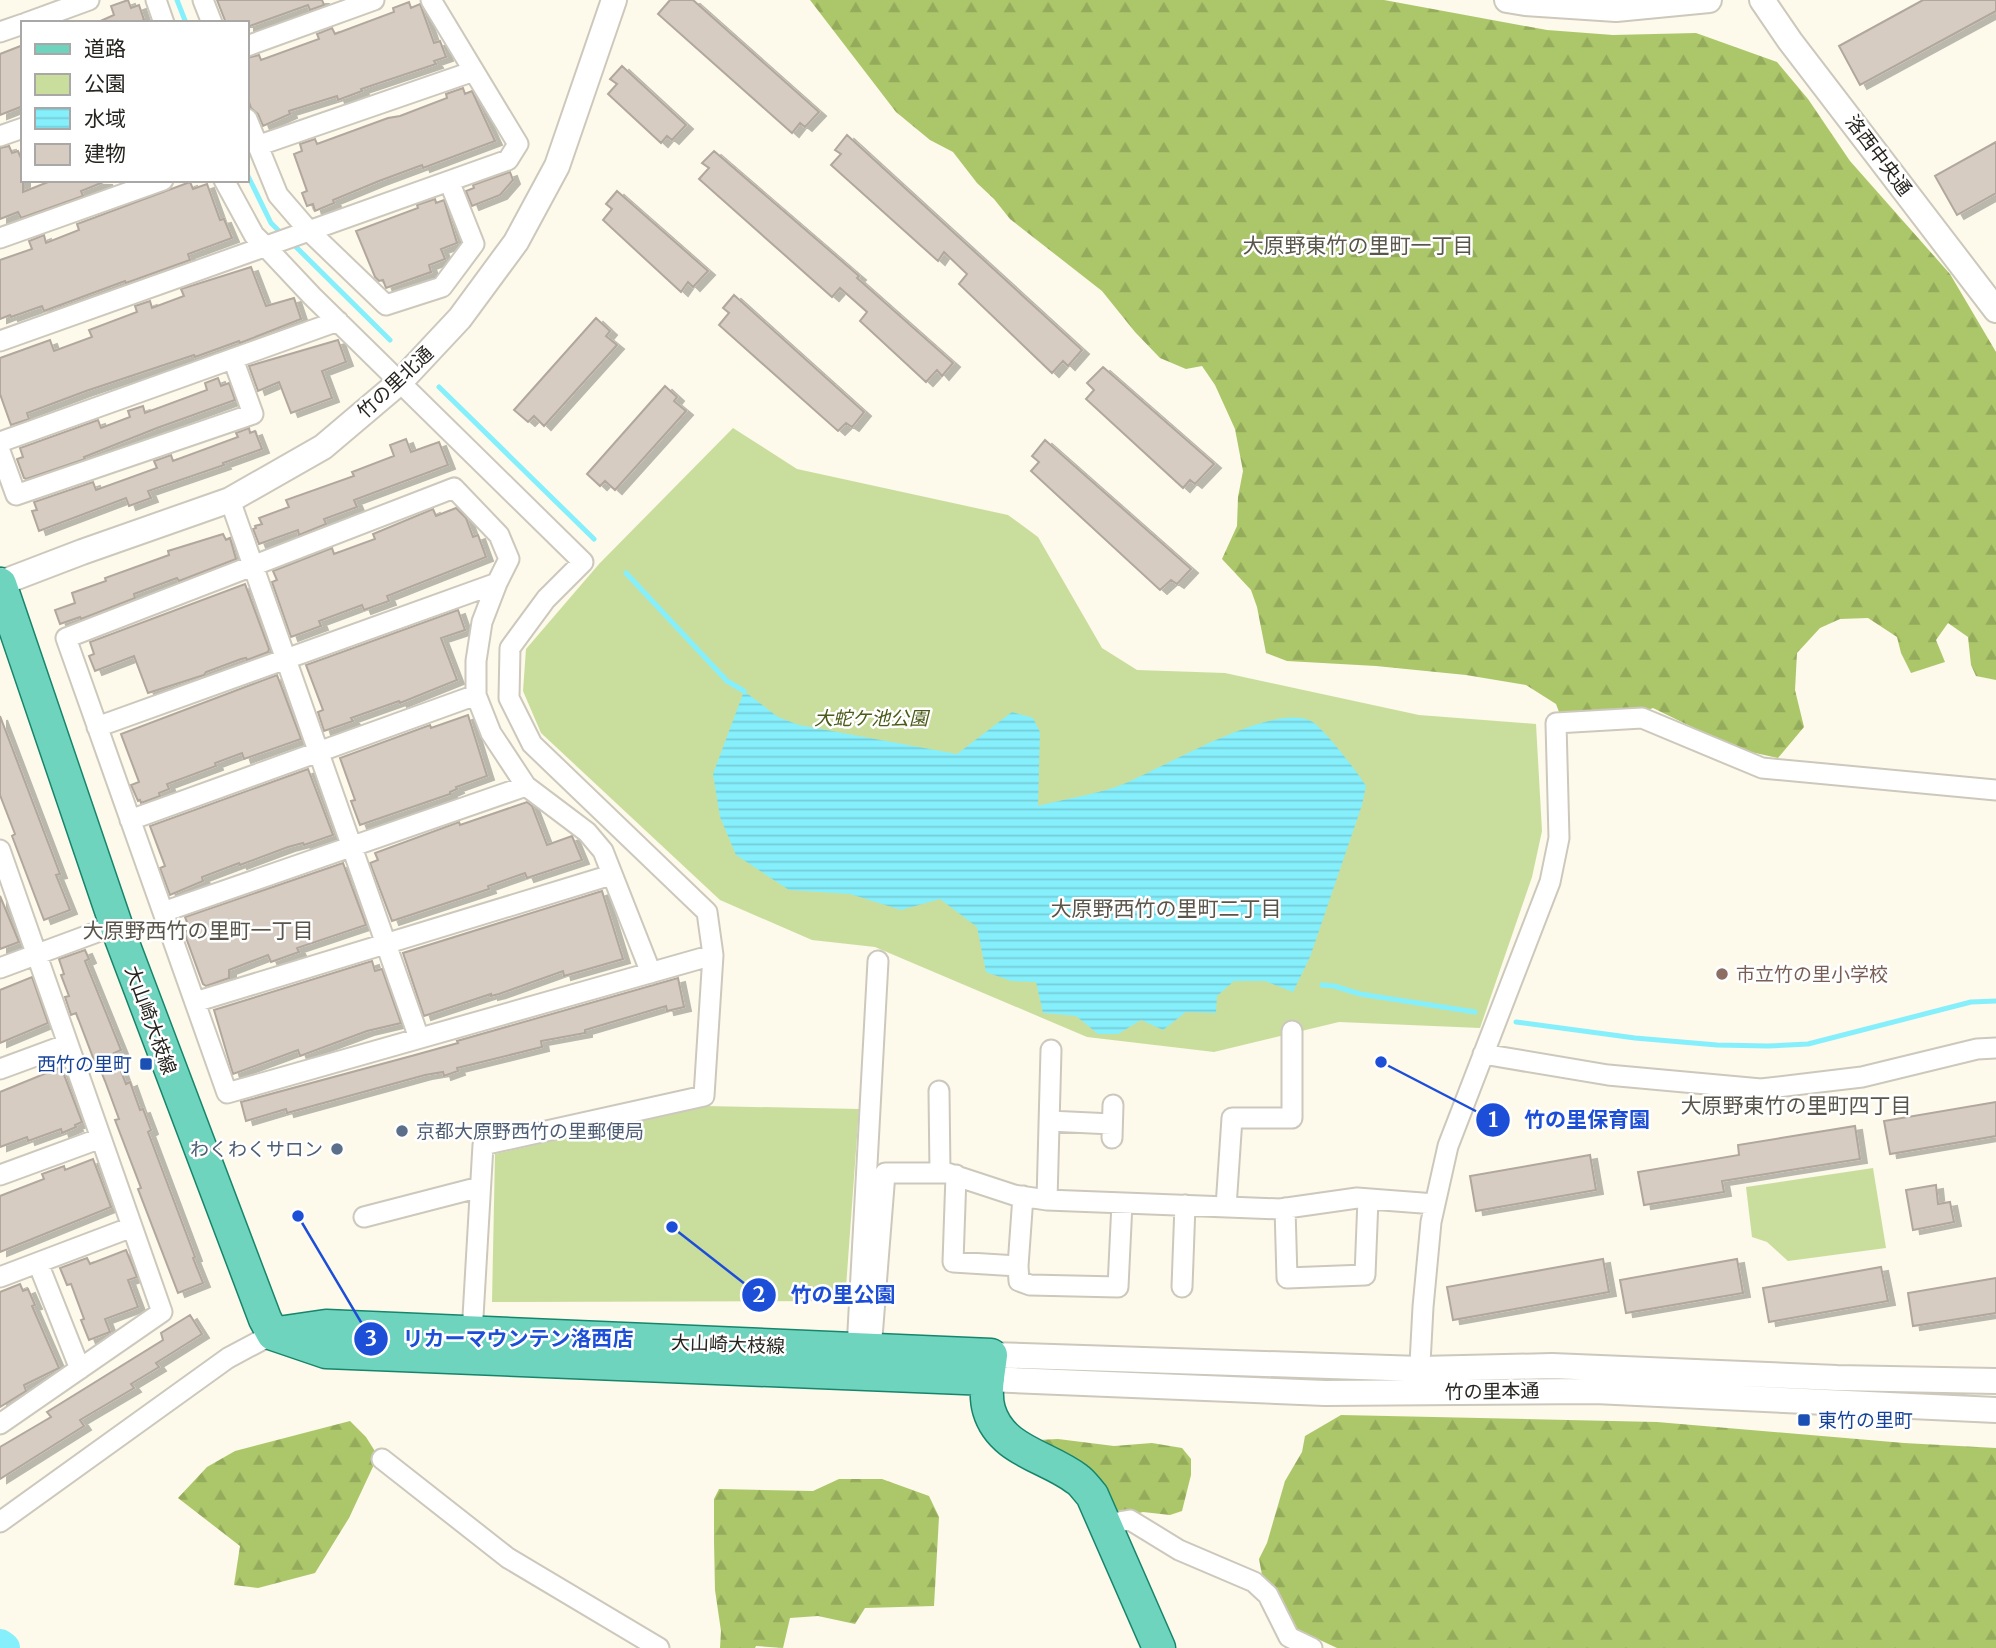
<svg xmlns="http://www.w3.org/2000/svg" width="1996" height="1648" viewBox="0 0 1996 1648" font-family="Merriweather,'Noto Sans JP',serif">
<style>
.forest{fill:url(#forest-firs)}
.park{fill:#c9de9d}
.water{fill:url(#water-rules)}
.lines{fill:none;stroke-linecap:round;stroke-linejoin:round}
.stream{stroke:#86effc;stroke-width:5}
.river{stroke:#86effc;stroke-width:32}
.building{fill:#d6ccc2;stroke:#b1a79d;stroke-width:2;filter:url(#shadow)}
.minor-casing{stroke:#cdc8bc;stroke-width:23}
.tertiary-casing{stroke:#cdc8bc;stroke-width:28}
.primary-casing{stroke:#17856b;stroke-width:35}
.minor{stroke:#fff;stroke-width:19}
.tertiary{stroke:#fff;stroke-width:24}
.primary{stroke:#6ed4be;stroke-width:32}
.education-dot{fill:#8d6e63;stroke:#fff;stroke-width:2.5}
.transit-dot{fill:#1a4fb4;stroke:#fff;stroke-width:2.5}
.service-dot{fill:#5c6f8a;stroke:#fff;stroke-width:2.5}
.labels{text-anchor:middle;stroke-width:5;stroke-linejoin:round;paint-order:stroke}
.street-label{font-size:19px;fill:#272520;stroke:#fff}
.park-label{font-size:19px;font-style:italic;fill:#4a5b18;stroke:#fff}
.education-label{font-size:19px;fill:#785e54;stroke:#fff;text-anchor:start}
.transit-label{font-size:19px;fill:#164399;stroke:#fff;text-anchor:end}
.service-label{font-size:19px;fill:#4e5e75;stroke:#fff;text-anchor:start}
.neighbourhood-label{font-size:21px;fill:#59554a;stroke:#fff}
.leader{fill:none;stroke:#1d4ed8;stroke-width:2.5}
.callout-dot{fill:#1d4ed8;stroke:#fff;stroke-width:2.5}
.mark-label{font-size:21px;text-anchor:middle;font-weight:bold;fill:#fff}
.callout-label{font-size:21px;text-anchor:middle;font-weight:bold;fill:#1d4ed8;stroke:#fff;stroke-width:5;stroke-linejoin:round;paint-order:stroke}
</style>
<defs>
<pattern id="forest-firs" width="22" height="20" patternUnits="userSpaceOnUse" patternTransform="scale(1.75)"><rect width="22" height="20" fill="#acc76a"/><path d="M5 1l3.5 6h-7zM16 11l3.5 6h-7z" fill="#94ab5c"/></pattern>
<pattern id="water-rules" width="6" height="5" patternUnits="userSpaceOnUse" patternTransform="scale(1.75)"><rect width="6" height="5" fill="#86effc"/><path d="M0 2.5h6" fill="none" stroke="#74cdd8"/></pattern>
<filter id="shadow"><feDropShadow dx="7" dy="4" stdDeviation="0" flood-color="#0004"/></filter>
</defs>
<rect width="100%" height="100%" fill="#fdf9eb"/>
<path class="forest" d="M810,0H1384L1547,30L1613,35L1696,33L1777,62L1808,99L1850,161L1950,274L1996,352V680L1976,676L1971,665L1968,637L1948,623L1936,640L1945,662L1911,673L1901,653L1897,637L1868,618L1840,619L1820,628L1797,653L1795,690L1804,727L1778,758L1737,749L1653,708L1640,713L1559,712L1556,704L1526,685L1466,675L1376,666L1287,661L1266,653L1257,607L1251,590L1222,559L1237,526L1238,497L1243,471L1235,429L1215,385L1202,366L1186,369L1160,358L1135,332L1102,291L1010,219L994,199L977,183L953,152L930,140L896,112Z
M1341,1415L1657,1422L1904,1443L1996,1448V1648H1337L1290,1626L1262,1575L1259,1559L1267,1543L1285,1481L1302,1452L1305,1436Z
M350,1421L366,1437L378,1456L349,1518L315,1573L258,1588L234,1585L240,1546L178,1498L207,1467L235,1451Z
M1058,1439L1114,1446L1152,1443L1182,1448L1191,1459V1475L1182,1511L1170,1515L1143,1512L1113,1520L1037,1440Z
M839,1479H882L929,1496L939,1517L934,1606L865,1608L855,1624L818,1616L790,1618L783,1648L756,1646L755,1648H720L721,1631L715,1590L714,1541V1499L719,1489L813,1491Z"/>
<path class="park" d="M733,428L797,469L1008,515L1038,537L1102,648L1137,670L1225,673L1419,715L1536,724L1542,831L1532,877L1480,1028L1339,1022L1214,1052L1087,1037L875,947L812,940L720,900L541,733L523,691L526,649L599,564Z
M706,1106L859,1109L845,1301L492,1302L495,1154Z
M1873,1168L1886,1248L1788,1261L1767,1242L1752,1237L1746,1187Z"/>
<path class="water" d="M744,691L778,717L799,725L957,754L1012,712L1033,718L1040,732L1038,806C1064,799 1092,795 1116,787C1157,772 1271,701 1311,721C1323,727 1358,773 1366,786L1362,805L1310,957L1293,992L1265,981H1234L1217,996L1216,1013L1186,1012L1163,1030L1141,1020L1118,1034H1098L1076,1016L1043,1013L1036,982L1011,981L986,972L977,927L940,899L901,910L850,894L789,890L736,855L720,817L713,774Z"/>
<g class="lines">
<path class="stream" d="M177,0L186,23
M247,174L271,223L282,234
M292,243L390,340
M439,387L594,539
M626,573L727,681L744,691
M1322,985L1334,986L1360,994L1475,1012
M1516,1022L1635,1038L1717,1045L1768,1046L1808,1044L1971,1002L1996,1001"/>
<path class="river" d="M0,1645L4,1648"/>
</g>
<path class="building" d="M128,0L131,8L139,5L144,20L136,23H96L114,15L111,6Z
M217,0H322L324,5L310,10L308,5L247,27V23H226Z
M670,0H693L819,112L805,127L800,123L792,133L658,14Z
M1923,0H1996V11L1860,85L1839,46Z
M409,2L411,8L420,4L434,43L440,41L446,57L434,61L436,64L361,89L362,91L338,100L337,96L289,111L290,114L263,126L258,114L251,108L247,96V58L259,55L261,60L319,39L317,34L332,28L335,34L394,12L393,8Z
M23,45V106L0,115V54Z
M622,66L686,125L672,140L667,136L661,143L608,94L617,84L610,79Z
M463,88L465,94L472,91L495,141L423,168L422,165L379,181L333,200L334,203L315,211L313,204L307,206L302,193L307,191L294,154L302,151L300,144L315,139L317,144L388,118L400,116L447,98L446,94Z
M847,135L1082,350L1068,366L1063,361L1052,373L959,284L967,274L944,252L938,261L831,165L841,154L835,150Z
M1996,142V193L1957,215L1935,176Z
M9,146L12,153L18,151L23,163V192L53,180L106,181L81,191L83,196L21,218L18,212L0,219V148Z
M714,151L859,276L857,278L953,363L942,376L937,370L926,382L860,321L867,312L840,288L832,297L699,179L709,168L702,163Z
M510,172L513,180L500,195L472,206L466,191L474,188L473,185Z
M190,182L193,189L207,184L220,220L224,219L232,238L188,254L190,260L126,283L125,281L44,311L42,306L11,317L10,315L0,319V260L32,249L29,241L44,235L46,243L79,230L77,224Z
M617,191L708,271L693,287L688,282L681,292L603,220L612,209L606,204Z
M435,199L436,203L444,200L457,243L441,249L445,259L429,265L431,272L386,288L383,280L379,281L375,277L356,231L418,208L417,205Z
M251,267L266,306L294,298L301,319L240,343L239,341L195,357L194,355L86,391L27,413L29,419L11,425L0,394V358L50,340L54,351L92,337L89,330L137,312L135,306L150,301L152,308L184,296L181,289Z
M734,295L864,412L852,427L846,423L838,431L719,325L729,313L723,308Z
M596,318L610,331L606,336L617,345L544,426L534,416L528,422L514,410Z
M338,340L346,362L322,371L332,398L291,413L279,382L258,391L249,366Z
M1103,367L1214,464L1195,484L1190,480L1183,488L1086,399L1094,390L1087,383Z
M218,378L221,386L229,383L235,400L157,428L84,457L85,459L26,479L24,478L17,459L23,457L20,448L98,420L101,428L130,417L128,411L143,406L145,413L207,390L205,383Z
M665,386L677,397L674,401L686,411L615,490L605,481L600,486L587,474Z
M249,428L250,433L255,431L262,449L223,463L224,465L148,491L151,498L129,506L126,498L39,531L32,511L37,510L34,502L93,482L96,490L157,468L154,461L171,455L173,461L238,437L236,433Z
M406,439L411,452L439,442L448,465L354,500L357,507L324,519L326,524L299,535L298,530L259,544L253,529L256,528L255,526L262,524L259,518L289,507L286,500L354,476L352,472L394,456L390,445Z
M1045,440L1191,569L1177,584L1171,580L1160,590L1031,471L1039,462L1032,456Z
M456,508L466,518L473,537L478,535L486,557L387,596L389,601L364,610L362,605L319,621L321,626L291,637L272,582L277,580L273,571L332,548L334,554L375,539L373,534L433,509L436,516Z
M223,534L226,540L230,538L236,559L179,581L177,578L134,594L135,598L81,619L80,617L60,624L55,610L75,603L72,593L106,581L105,578L169,555L168,551Z
M245,584L269,649L268,652L247,660L246,658L241,659L206,672L204,675L148,693L134,656L95,671L89,656L94,654L90,642Z
M458,610L465,630L441,638L457,680L400,703L399,701L351,718L353,721L324,731L318,712L323,710L306,665Z
M277,675L301,739L244,759L242,753L215,763L216,766L167,784L169,789L159,793L160,796L141,803L140,800L138,801L131,785L139,782L121,734Z
M468,715L487,776L456,787L457,789L450,792V794L360,825L351,801L355,800L340,758L430,725L431,728Z
M0,716L60,874L56,875L70,910L44,920L12,836L15,834L0,795Z
M308,769L333,835L304,845L303,843L288,847L240,865L239,863L202,877L203,881L170,895L160,868L165,866L150,826Z
M527,802L532,806L547,845L572,836L582,860L527,878L525,873L488,886L489,889L392,921L370,863L378,860L375,853L459,822L460,825Z
M343,863L366,925L297,948L299,952L271,962L268,955L229,970V978L206,986L203,984L184,932L190,930L185,917Z
M602,891L623,959L564,976L563,971L499,994L491,996V994L424,1016L403,953Z
M0,896L19,942L0,949Z
M85,950L89,959L85,961L121,1050L114,1053L126,1084L130,1082L140,1110L143,1109L151,1130L148,1132L195,1257L193,1258L203,1283L178,1293L138,1189L141,1188L115,1120L119,1119L105,1081L96,1059L94,1060L76,1013L71,1015L65,997L69,996L61,975L64,974L59,959Z
M372,961L375,971L382,969L401,1023L367,1031L300,1056L298,1050L233,1074L214,1010Z
M32,977L48,1023L0,1043V990Z
M678,978L684,1007L667,1011L666,1006L585,1030V1033L541,1041L542,1047L457,1068L458,1071L444,1076L443,1072L425,1075L287,1113L286,1109L246,1121L241,1102L415,1055L458,1043L457,1041Z
M61,1067L82,1122L75,1125L76,1127L62,1133L61,1129L28,1141L27,1137L0,1147V1092Z
M1996,1102V1136L1890,1154L1884,1121Z
M1855,1126L1860,1159L1722,1181L1724,1192L1644,1205L1638,1172L1739,1155L1738,1145Z
M1590,1155L1596,1190L1476,1211L1470,1176Z
M93,1159L111,1207L0,1252V1196L44,1179L42,1174L64,1166L65,1170Z
M1936,1185L1938,1204L1950,1202L1954,1222L1913,1230L1906,1190Z
M126,1250L137,1277L128,1280L138,1307L105,1319L110,1332L89,1340L81,1320L84,1319L71,1284L67,1285L60,1268L87,1258L90,1264Z
M1603,1259L1609,1292L1453,1320L1447,1287Z
M1737,1259L1743,1293L1626,1313L1620,1280Z
M1881,1267L1888,1301L1769,1322L1763,1288Z
M1996,1278V1313L1913,1326L1908,1293Z
M20,1284L23,1291L28,1289L35,1305L32,1306L59,1368L24,1385L26,1391L0,1407V1292Z
M190,1315L202,1334L156,1363L159,1367L131,1384L134,1388L80,1420L84,1426L0,1479V1447L51,1417L47,1412L163,1340L161,1333Z"/>
<g class="lines">
<g class="minor-casing">
<path id="minor" d="M156,0L164,23
M203,0L212,23
M26,23L89,0
M0,32L23,24
M247,46L374,0
M247,119L278,195L309,231L386,305L442,287L474,244L449,181
M0,136L23,128
M257,146L474,71
M224,180L254,235L265,246L312,296L583,562L546,599L510,648L509,698L532,744L707,912L713,955L704,1096L483,1145L472,1334
M0,238L163,180
M0,341L508,160L518,144L431,0
M0,442L338,321
M0,451L16,495L253,414L233,359
M230,500L419,1038
M97,727L497,583
M130,820L476,695
M0,850L162,1312L0,1424
M163,912L526,786
M0,968L116,925
M651,973L603,851L587,832L526,786L491,733L476,695V661L482,622L497,583L509,559L499,535L454,488L66,638L227,1093L713,955
M195,1002L611,875
M1483,1054L1608,1075L1761,1089L1862,1077L1977,1049L1996,1048
M0,1069L68,1044
M939,1091L940,1173
M1049,1121L1112,1124
M1112,1138L1113,1105
M0,1175L101,1138
M956,1175L953,1262L1018,1266L1023,1196
M1047,1200L1051,1050
M1226,1207L1232,1118H1292V1031
M1285,1208L1287,1278L1365,1275L1368,1199
M364,1217L480,1187
M38,1263L80,1369
M1018,1266L1019,1281L1030,1285L1118,1287L1122,1203
M0,1277L132,1227
M1182,1287L1185,1205
M857,1349L878,961
M871,1350L885,1173H947L1014,1195L1047,1200L1280,1209L1357,1198L1435,1204
M1419,1382L1423,1307L1431,1222L1448,1146L1550,882L1559,838L1556,723L1642,718L1762,768L1996,790
M382,1459L508,1558L659,1648
M0,1522L228,1358L273,1334
M1106,1524L1130,1520L1179,1550L1254,1582L1268,1595L1289,1637L1312,1648"/>
</g>
<g class="tertiary-casing">
<path id="tertiary" d="M1507,0L1525,3L1616,9L1709,0
M1762,0L1790,41L1996,310
M0,580L1,583L82,552L230,500L323,447L401,381L460,318L516,242L557,166L614,0
M991,1355L1420,1369L1552,1366L1837,1378L1996,1381
M988,1379L1325,1393L1595,1391L1996,1410"/>
</g>
<g class="primary-casing">
<path id="primary" d="M0,584L116,925L265,1319L273,1334L326,1352L988,1379
M278,1333L326,1326L991,1355C989,1373 984,1393 989,1410C1001,1451 1047,1456 1077,1479C1083,1483 1087,1490 1092,1495L1159,1648"/>
</g>
<use href="#minor" class="minor"/>
<use href="#tertiary" class="tertiary"/>
<use href="#primary" class="primary"/>
</g>
<circle class="education-dot" cx="1722" cy="974" r="7"/>
<g class="transit-dot">
<rect x="139" y="1057" width="14" height="14" rx="3.5"/>
<rect x="1797" y="1413" width="14" height="14" rx="3.5"/>
</g>
<g class="service-dot">
<circle cx="402" cy="1131" r="7"/>
<circle cx="337" cy="1149" r="7"/>
</g>
<g class="labels">
<g class="street-label">
<text transform="translate(1879 155) rotate(53)" y="7">洛西中央通</text>
<text transform="translate(395 382) rotate(-43)" y="7">竹の里北通</text>
<text transform="translate(151 1020) rotate(70)" y="7">大山崎大枝線</text>
<text transform="translate(728 1344) rotate(2)" y="7">大山崎大枝線</text>
<text transform="translate(1492 1391) rotate(-1)" y="7">竹の里本通</text>
</g>
<g class="park-label">
<text x="871" y="725">大蛇ケ池公園</text>
</g>
<g class="education-label">
<text x="1736" y="981">市立竹の里小学校</text>
</g>
<g class="transit-label">
<text x="132" y="1071">西竹の里町</text>
<text x="1818" y="1427" text-anchor="start">東竹の里町</text>
</g>
<g class="service-label">
<text x="416" y="1138">京都大原野西竹の里郵便局</text>
<text x="323" y="1156" text-anchor="end">わくわくサロン</text>
</g>
<g class="neighbourhood-label">
<text x="1358" y="253">大原野東竹の里町一丁目</text>
<text x="1166" y="916">大原野西竹の里町二丁目</text>
<text x="198" y="938">大原野西竹の里町一丁目</text>
<text x="1796" y="1113">大原野東竹の里町四丁目</text>
</g>
</g>
<path class="leader" d="M1381 1062L1493 1120M672 1227L759 1295M298 1216L371 1339"/>
<g class="callout-dot">
<circle cx="1381" cy="1062" r="7"/>
<circle cx="672" cy="1227" r="7"/>
<circle cx="298" cy="1216" r="7"/>
<circle cx="1493" cy="1120" r="18"/>
<circle cx="759" cy="1295" r="18"/>
<circle cx="371" cy="1339" r="18"/>
</g>
<g class="mark-label">
<text x="1493" y="1127">1</text>
<text x="759" y="1302">2</text>
<text x="371" y="1346">3</text>
</g>
<g class="callout-label">
<text x="1587" y="1127">竹の里保育園</text>
<text x="843" y="1302">竹の里公園</text>
<text x="518" y="1346">リカーマウンテン洛西店</text>
</g>
<rect x="21" y="21" width="228" height="161" fill="#ffffff" stroke="#a9a8a6" stroke-width="2"/>
<rect x="35" y="44" width="35" height="10" fill="#6ed4be" stroke="#a9a8a6" stroke-width="2"/>
<text x="84" y="56" font-size="21" fill="#272520">道路</text>
<rect x="35" y="74" width="35" height="21" fill="#c9de9d" stroke="#a9a8a6" stroke-width="2"/>
<text x="84" y="91" font-size="21" fill="#272520">公園</text>
<rect x="35" y="108" width="35" height="21" fill="url(#water-rules)" stroke="#a9a8a6" stroke-width="2"/>
<text x="84" y="126" font-size="21" fill="#272520">水域</text>
<rect x="35" y="144" width="35" height="21" fill="#d6ccc2" stroke="#a9a8a6" stroke-width="2"/>
<text x="84" y="161" font-size="21" fill="#272520">建物</text>
</svg>
